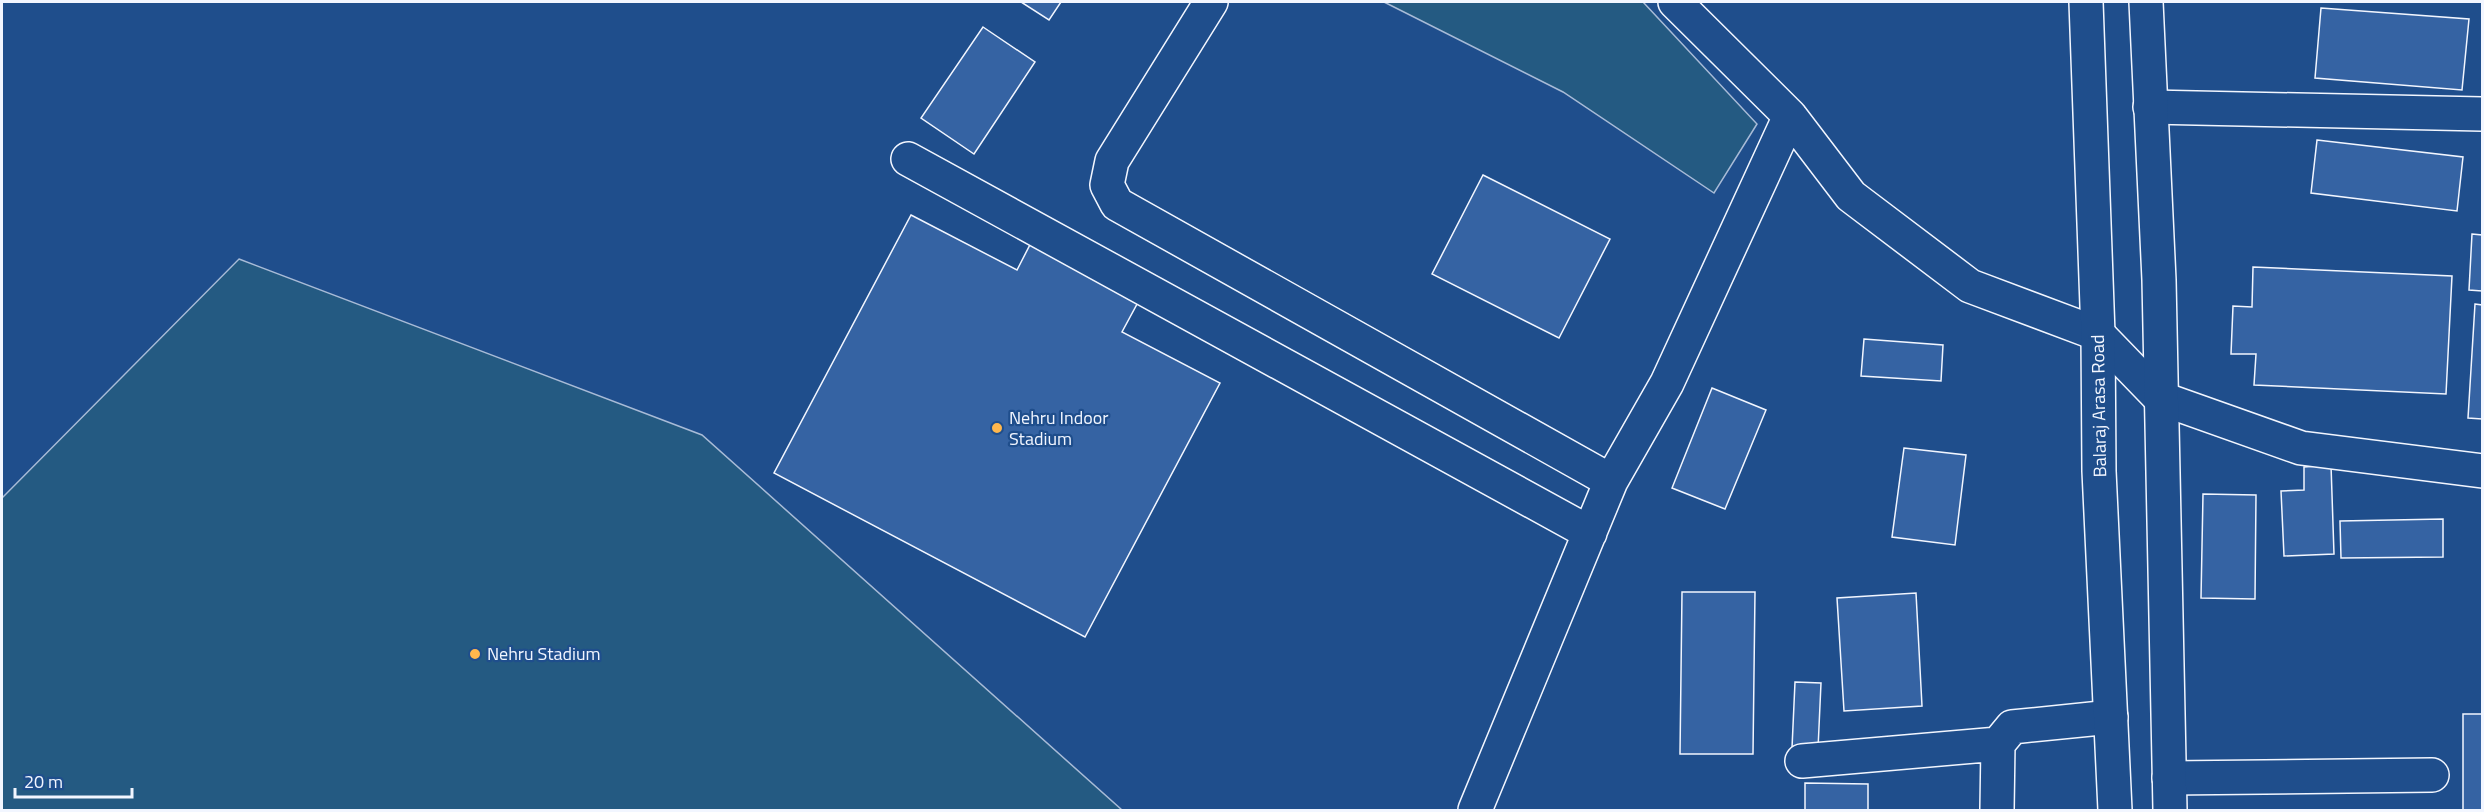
<svg xmlns="http://www.w3.org/2000/svg" width="2484" height="812" viewBox="0 0 2484 812" font-family="'Titillium Web',sans-serif">
<style>
.green{fill:#245a82;stroke:#a8bbd7;stroke-width:1.5}
.building{fill:#3563a3;stroke:#f2f6ff;stroke-width:1.5}
.lines{fill:none;stroke-linecap:round;stroke-linejoin:round}
.minor-casing{stroke:#f2f6ff;stroke-width:36}
.major-casing{stroke:#f2f6ff;stroke-width:36}
.minor{stroke:#1f4e8c;stroke-width:33}
.major{stroke:#1f4e8c;stroke-width:33}
.poi-dot{fill:#ffb74d;stroke:#1f4e8c;stroke-width:2}
.labels{text-anchor:middle;stroke-width:4.5;stroke-linejoin:round;paint-order:stroke}
.street-label{font-size:18px;fill:#f2f6ff;stroke:#1f4e8c}
.poi-label{font-size:18px;fill:#f2f6ff;stroke:#1f4e8c;text-anchor:start}
</style>
<rect width="100%" height="100%" fill="#1f4e8c"/>
<path class="green" d="M1384,2H1643L1757,124L1714,193L1563,92Z
M239,259L702,435L1122,810H2V498Z"/>
<path class="building" d="M1021,2H1061L1049,20Z
M2321,8L2469,19L2462,90L2315,78Z
M983,27L1035,62L974,154L921,118Z
M2317,140L2463,157L2457,211L2311,193Z
M1483,175L1610,239L1559,338L1432,274Z
M911,215L1017,270L1036,233L1143,293L1122,332L1220,383L1085,637L774,473Z
M2472,234L2482,235V291L2469,290Z
M2253,267L2452,276L2446,394L2254,385L2256,354H2231L2233,306L2252,307Z
M2475,304L2482,305V419L2468,418Z
M1864,339L1943,345L1941,381L1861,376Z
M1712,388L1766,410L1725,509L1672,488Z
M1904,448L1966,455L1955,545L1892,537Z
M2331,465L2334,554L2284,556L2281,491L2304,490V467Z
M2203,494L2256,495L2255,599L2201,598Z
M2443,519V557L2341,558L2340,521Z
M1682,592H1755L1753,754H1680Z
M1916,593L1922,706L1844,711L1837,598Z
M1795,682L1821,683L1818,749L1792,748Z
M2463,714H2482V810H2463Z
M1805,783L1868,784V810H1805Z"/>
<g class="lines">
<g class="minor-casing">
<path id="minor" d="M1211,2L1112,161L1107,185L1117,204L1611,481
M1675,2L1790,116
M2150,107L2482,114
M908,159L1590,533
M1802,761L1998,744
M2169,778L2432,775
M1475,810L1611,481L1667,383L1790,116L1851,196L1970,286L2098,334L2160,398L2301,448L2482,471
M1997,810L1998,744L2012,727L2111,717"/>
</g>
<g class="major-casing">
<path id="major" d="M2086,2L2098,334L2099,471L2115,810
M2146,2L2159,280L2170,810"/>
</g>
<use href="#minor" class="minor"/>
<use href="#major" class="major"/>
</g>
<g class="poi-dot">
<circle cx="997" cy="428" r="6"/>
<circle cx="475" cy="654" r="6"/>
</g>
<g class="labels">
<g class="street-label">
<text transform="translate(2099 406) rotate(-91)" y="6">Balaraj Arasa Road</text>
</g>
<g class="poi-label">
<text x="1009" y="424">Nehru Indoor<tspan x="1009" dy="21">Stadium</tspan></text>
<text x="487" y="660">Nehru Stadium</text>
</g>
</g>
<rect width="2484" height="812" fill="none" stroke="#f2f6ff" stroke-width="6"/>
<path d="M15 788v9h117v-9" fill="none" stroke="#f2f6ff" stroke-width="3"/>
<text x="24" y="788" font-size="18" fill="#f2f6ff" stroke="#1f4e8c" stroke-width="4.5" paint-order="stroke">20 m</text>
</svg>
